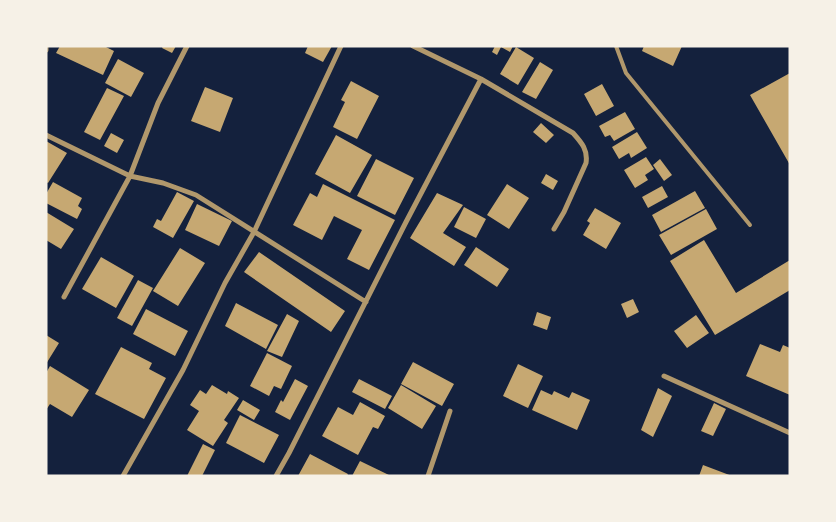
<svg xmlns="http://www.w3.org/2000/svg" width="836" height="522" viewBox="0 0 836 522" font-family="'Fira Sans Condensed',sans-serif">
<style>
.building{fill:#c6a872}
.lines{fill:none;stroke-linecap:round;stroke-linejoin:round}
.service{stroke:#b1986c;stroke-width:4}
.minor{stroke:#b1986c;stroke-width:5}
</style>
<rect width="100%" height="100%" fill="#14213d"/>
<path class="building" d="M60,46H104L114,51L103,75L56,53Z
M163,46H176L172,53L162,48Z
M308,46H332L323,62L305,53Z
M495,46H513L510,52L501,47L497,55L492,52Z
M644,46H682L673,66L642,51Z
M516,47L534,58L518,85L500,74Z
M118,59L144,73L131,97L105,83Z
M540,62L553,70L536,99L522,92Z
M790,73V165L750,95Z
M351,81L379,96L357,139L333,127L345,102L341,100Z
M602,84L614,106L596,116L584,94Z
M205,87L233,98L220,132L191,121Z
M107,88L124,96L100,140L84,132Z
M625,112L635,129L614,141L610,135L605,137L599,126Z
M541,123L554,135L546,143L533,132Z
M637,132L647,148L631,158L629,153L619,159L612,147Z
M111,133L124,140L117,153L104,146Z
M336,135L372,155L350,193L315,174Z
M46,141L67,153L48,183L46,182Z
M646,157L654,169L645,175L648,180L635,188L624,170Z
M376,159L414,178L395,215L357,196Z
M660,159L672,175L664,181L653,165Z
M546,174L558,181L553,190L541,183Z
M53,182L82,198L78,206L82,209L77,219L46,203V194Z
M323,184L395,220L369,270L347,259L362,230L334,216L322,240L293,225L310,193L317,197Z
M507,184L529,198L509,229L487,215Z
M662,186L668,197L648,208L642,197Z
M695,191L705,208L661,232L652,215Z
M177,192L194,201L173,238L153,227L157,219L161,221Z
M437,193L463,205L443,233L466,247L454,266L410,238Z
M197,204L232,221L219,246L185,230Z
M464,207L486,219L476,238L454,227Z
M595,208L621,223L606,249L583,235L590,223L587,221Z
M706,209L717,229L671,255L659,235Z
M46,212L74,229L61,249L46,240Z
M704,240L736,293L790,260V290L715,335L670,261Z
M476,247L509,269L497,287L464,265Z
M180,248L205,263L178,306L153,291Z
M259,252L345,311L331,332L244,272Z
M101,257L134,276L116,308L82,289Z
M138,280L153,288L132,326L117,318Z
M633,299L639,312L627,318L621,304Z
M236,303L278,325L266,349L225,326Z
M146,309L188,331L175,356L133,334Z
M537,312L551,317L547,330L533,325Z
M287,314L299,321L282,357L267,351Z
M696,315L709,333L687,348L674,331Z
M46,335L59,343L46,364Z
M760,344L780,352L783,345L790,348V395L746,376Z
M121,347L152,363L149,369L166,378L144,419L95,394Z
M267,353L292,366L281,389L274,386L269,396L250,386Z
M413,362L454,384L442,406L401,384Z
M518,364L543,376L528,408L503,396Z
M50,366L89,390L72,417L50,404L46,410V373Z
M295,379L308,386L290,420L275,412L281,400L283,402Z
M359,379L392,396L385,409L352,392Z
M212,385L227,394L228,391L239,398L224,420L228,423L213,446L187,430L199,411L190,405L200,390L206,394Z
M401,385L436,406L422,429L388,408Z
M658,388L672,396L653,437L641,430Z
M541,390L552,395L554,391L569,398L572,392L590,400L577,430L532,410Z
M243,400L260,410L254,420L237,410Z
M360,402L385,416L378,429L373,427L358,455L322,436L338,407L353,415Z
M714,403L726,409L713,436L701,431Z
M240,415L279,435L264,463L226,443Z
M203,444L215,450L202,476H187Z
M310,454L348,474L347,476H298Z
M360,461L391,476H352Z
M703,465L732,476H699Z"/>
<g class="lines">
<path class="service" d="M616,46L626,73L750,225"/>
<path class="minor" d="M413,46L481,79L573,133C582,143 588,150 586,163L564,212L554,229
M46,47V50
M46,135L130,176L163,183L196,195L366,302
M64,297L130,176L158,103L187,46
M664,376L790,433
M123,476L183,370L225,283L254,232L341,46
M276,476L289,453L406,222L481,79
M428,476L450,411"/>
</g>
<rect width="836" height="522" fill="none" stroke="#f6f1e7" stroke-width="95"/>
</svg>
